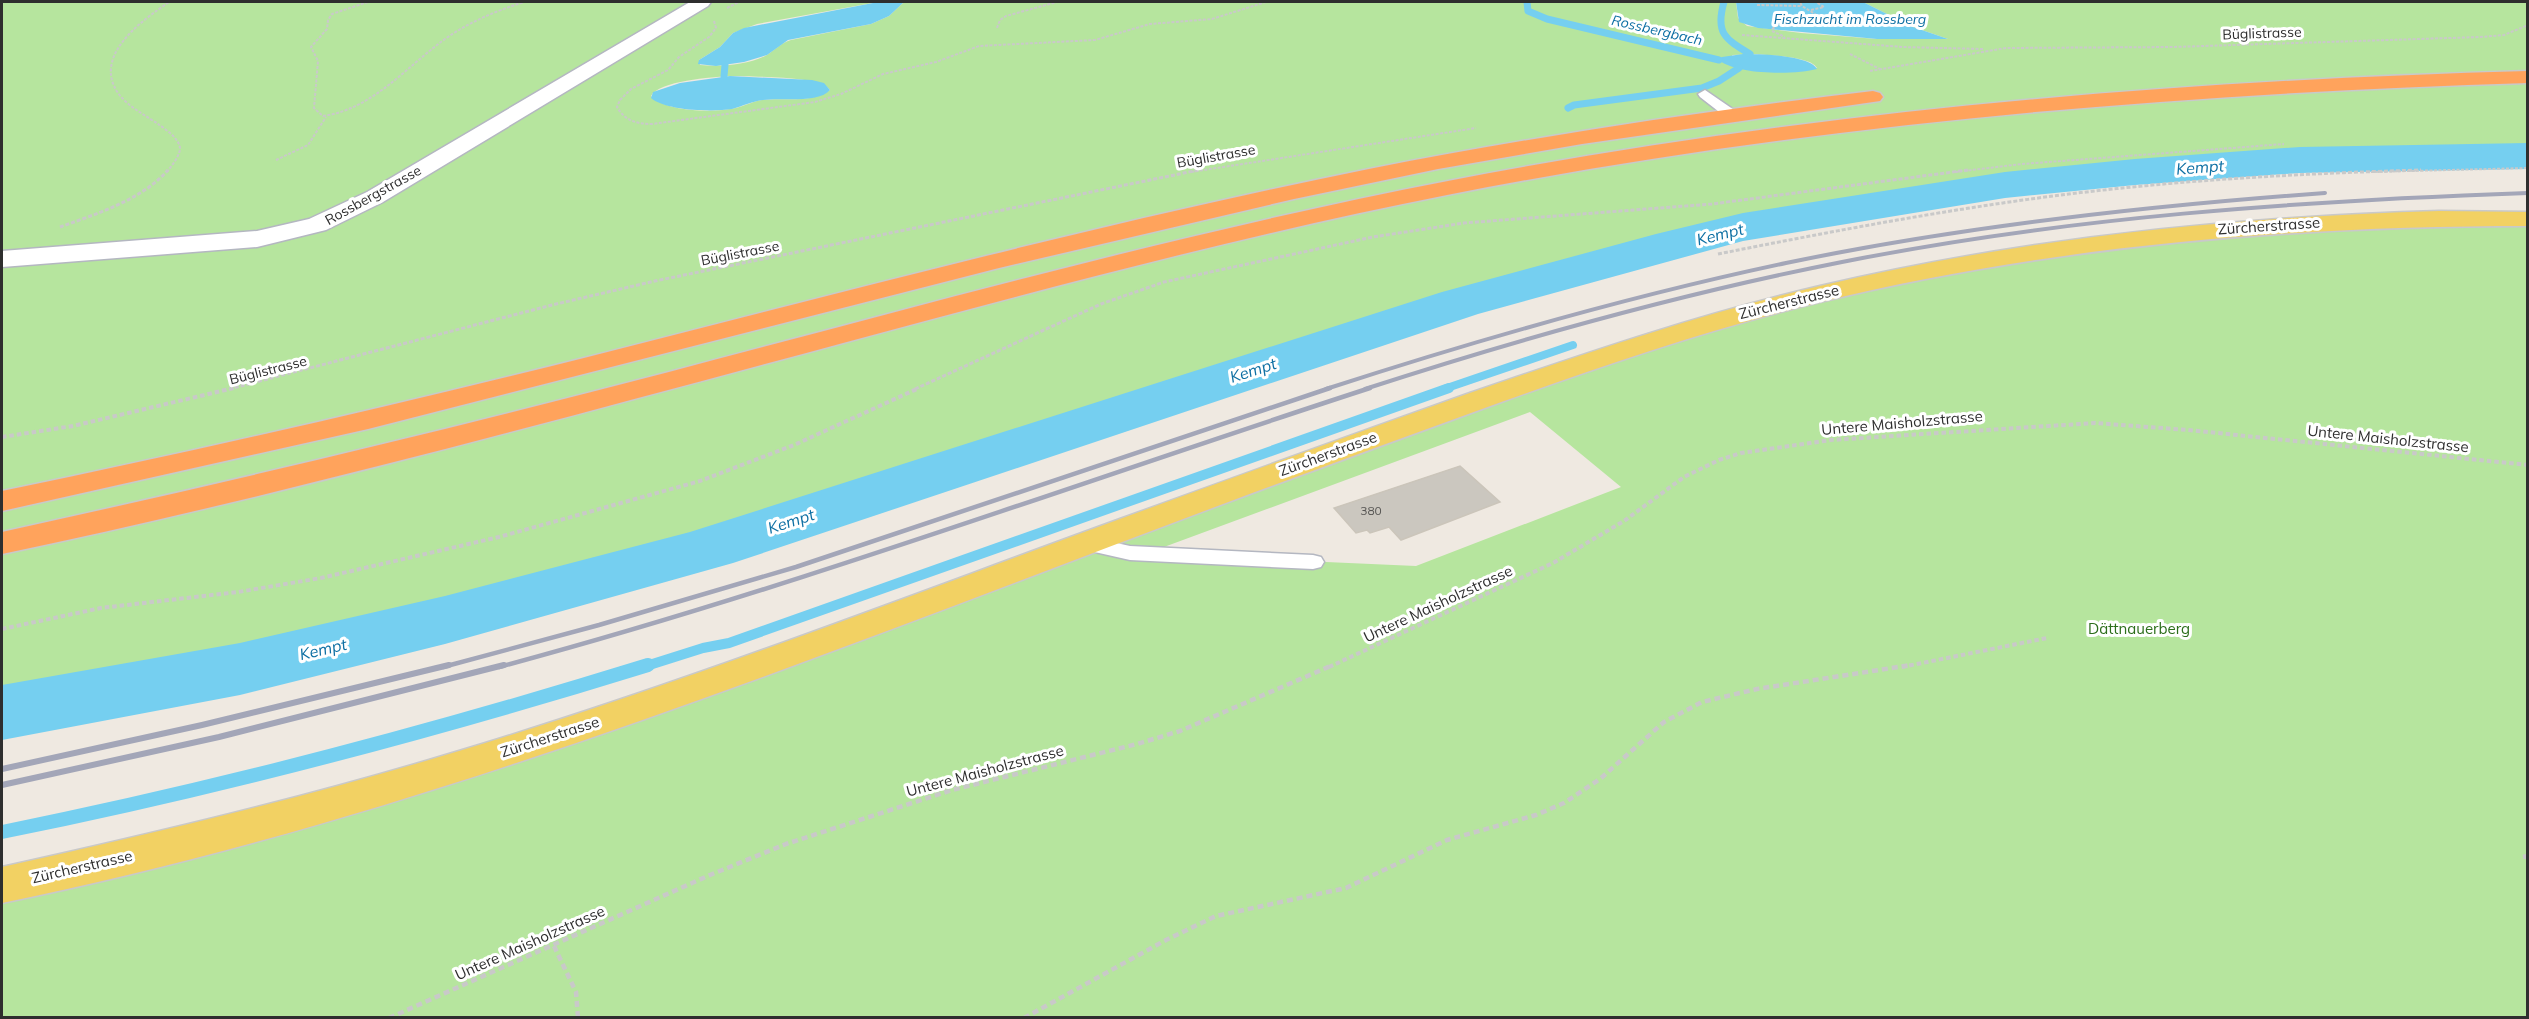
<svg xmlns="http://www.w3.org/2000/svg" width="2529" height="1019" viewBox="0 0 2529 1019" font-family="Mulish,sans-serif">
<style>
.green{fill:#b6e59e;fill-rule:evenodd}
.water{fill:#75cff0}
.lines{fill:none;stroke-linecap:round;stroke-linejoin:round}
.stream-far3{stroke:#75cff0;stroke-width:7}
.stream-far2{stroke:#75cff0;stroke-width:8}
.stream-far1{stroke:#75cff0;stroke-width:10}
.stream{stroke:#75cff0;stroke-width:14}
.river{fill:#75cff0;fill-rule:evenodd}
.building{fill:#cbc7bf;stroke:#cbc5ba;stroke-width:1.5}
.service-casing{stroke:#b4b7c1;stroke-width:3}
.minor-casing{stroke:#b4b7c1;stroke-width:3}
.primary-casing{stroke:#c9c9c9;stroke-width:3}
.motorway-casing{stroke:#c9c9c9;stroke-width:3}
.path-far3{stroke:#c9c9c9;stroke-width:2;stroke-dasharray:3 1.5;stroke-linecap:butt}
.path-far2{stroke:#c9c9c9;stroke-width:3;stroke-dasharray:4 2;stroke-linecap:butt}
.path-far1{stroke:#c9c9c9;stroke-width:4;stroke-dasharray:4.5 3;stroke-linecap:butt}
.path{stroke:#c9c9c9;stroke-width:4.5;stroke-dasharray:6 4;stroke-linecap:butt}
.service{fill:#fff;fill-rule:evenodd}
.minor{fill:#fff;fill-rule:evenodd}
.primary{fill:#f2d163;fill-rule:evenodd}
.motorway{fill:#ffa35c;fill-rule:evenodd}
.rail-far2{stroke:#a3a6b8;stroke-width:4}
.rail-far1{stroke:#a3a6b8;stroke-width:4.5}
.rail{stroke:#a3a6b8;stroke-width:6}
.labels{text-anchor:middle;stroke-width:6;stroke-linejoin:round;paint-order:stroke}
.number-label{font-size:12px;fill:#555452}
.far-water-label{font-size:14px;font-style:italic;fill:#0d6fa3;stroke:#fff}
.far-street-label{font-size:14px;fill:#2e2e2e;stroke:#fff}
.street-label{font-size:15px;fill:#2e2e2e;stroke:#fff}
.park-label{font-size:15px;fill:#2c6e1b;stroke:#fff}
.water-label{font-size:16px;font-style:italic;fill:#0d6fa3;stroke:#fff}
</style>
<rect width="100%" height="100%" fill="#efe9e1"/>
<path class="green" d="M2,2H878L757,24L733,33L720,47L699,60L700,65C720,67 749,65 767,55C776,49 781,43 791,40L871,24L889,16L904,2H1736L1738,18L1747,26L1801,33L1877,39H1948L1913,27L1863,2H2527V162L2318,166L2122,179L1909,210L1784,212L1665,238L1480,288L1227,372L766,519L367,628L2,700ZM1757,54C1771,56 1811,56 1817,68L1775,72L1739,68L1732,55ZM730,76C749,77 822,75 830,90C811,104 785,97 762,100C753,101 745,106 736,108C714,113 666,112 651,96C658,81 713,77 730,76Z
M2527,219V1017H2V885L263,823L1760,309L2157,236ZM1530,412L1621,487L1416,566L1145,554Z"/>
<path class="water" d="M878,2H904L889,16L871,24L788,40L767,55L744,62L716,66L698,64L699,60L720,47L733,33L744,28Z
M1736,2H1863L1913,27L1948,39H1877L1758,28L1739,22Z
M1743,54C1758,54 1811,55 1817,69C1795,75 1736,75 1719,60L1722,57Z
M730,76L812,80L824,83L830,90C818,104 781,97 763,100C753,101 743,106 732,109C713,112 666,111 651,98L653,92L680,83Z"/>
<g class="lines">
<path class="stream-far3" d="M1527,2L1528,11L1547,19L1719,60
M1724,2C1715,33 1725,39 1750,54
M724,76L725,65
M1568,108L1574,105L1702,88L1719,81L1739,68
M2525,156L2528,157"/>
<path class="stream-far2" d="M1444,389L1573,345"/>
<path class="stream-far1" d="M643,667L703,648L729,643L1449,388"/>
<path class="stream" d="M2,832C221,788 435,731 648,665"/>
<path class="river" d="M2528,143V169L2300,173L2135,185L2005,198L1743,241L1478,314L733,563L445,644L240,695L2,740V685L240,643L445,596L690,532L1442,292L1656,234L1743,213L2005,172L2135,159L2300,147Z"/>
</g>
<path class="building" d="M1460,466L1500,502L1401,540L1389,527L1370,533L1367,530L1356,533L1334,508Z"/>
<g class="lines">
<g class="service-casing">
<path id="service" d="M1705,90L1737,112L1739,115L1737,118H1727L1700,97L1698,94Z
M1085,536L1130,546L1313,555L1321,557L1324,562L1321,567L1313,569L1130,560L1077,548L1074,543L1077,538Z"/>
</g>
<g class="minor-casing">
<path id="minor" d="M690,2H711L708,6L383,202L326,230L257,247L2,267V251L257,231L309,219L367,192Z"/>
</g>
<g class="primary-casing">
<path id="primary" d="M2439,211L2528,212V226C2289,226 2052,246 1820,302C1713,328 1608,364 1504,401C1413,434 1322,467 1231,501C827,652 426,817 2,903V867C156,833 308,797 459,751C682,684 900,599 1120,519C1235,477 1351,435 1467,394C1584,354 1700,314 1820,286C2024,238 2230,217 2439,211Z"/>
</g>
<g class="motorway-casing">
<path id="motorway" d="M2528,71V83C2165,94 1803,125 1447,195C1244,235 1043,289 843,343C564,418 284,495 2,554V532C225,483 448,430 669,372C927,304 1185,232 1448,181C1804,112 2165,81 2528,71Z
M1873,91L1880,93L1883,97L1880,101L1582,144L1438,169L1294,199L999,268L368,429L2,511V491C197,451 391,406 584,358C845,292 1105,222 1369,169C1536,136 1704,111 1873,91Z"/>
</g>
<path class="path-far3" d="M368,2L332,14L328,20L327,29L311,47L318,61L314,108L323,116C373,109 406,67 445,39C469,22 496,11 524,2
M1757,5L1801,6
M727,8L739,2
M1811,10L1824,7L1816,2
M714,21L716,28L709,37L679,57L668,70L631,89L620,100L617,107C625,121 637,124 652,124L815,102L841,94L883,74L936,62L979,46L1095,40L1150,24L1212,19L1266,2
M997,28L1000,20L1006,16L1057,2
M1772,29L1778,25L1800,26L1816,19L1815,14L1802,6L1800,2
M1772,31L1785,37
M1742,35L1903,47L1983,49
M1850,54L1880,69
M1870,71L2006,48L2173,47L2480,37L2504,35L2528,25
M276,160L308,145L326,117
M167,172C172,165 180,156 180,148C179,138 165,129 158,124C145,115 127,106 118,93C92,55 143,20 169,2
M1191,172L1476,128
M1955,172L2022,164L2284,144
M2371,172L2528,168"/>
<path class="path-far2" d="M60,227C96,214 142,200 168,170
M1718,254C1849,228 1980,203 2113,189C2215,178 2318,173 2421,170
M229,389L552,305L655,281L1199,170
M915,389L1101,304L1164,282L1373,237L1464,223L1712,204L1968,170"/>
<path class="path-far1" d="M2,437L73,426L234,388
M2,629L101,608L238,592L321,578L499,537L700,481L794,445L919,388
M1329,667L1553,563L1624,521L1684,477L1719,460L1741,453L1831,440L2095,423L2188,430L2528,465
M1902,667L2047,638"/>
<path class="path" d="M2523,857L2528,856
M554,946L576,992L578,1018
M389,1018L710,875L786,844L952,790L1137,744L1180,731L1333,665
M1024,1018L1166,940L1216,916L1346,888L1447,840L1536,815L1564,803L1600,779L1664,722L1702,702L1757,689L1911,665"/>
<use href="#service" class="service"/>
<use href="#minor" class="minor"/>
<use href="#primary" class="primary"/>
<use href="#motorway" class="motorway"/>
<path class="rail-far2" d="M1326,389C1477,340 1630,296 1786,263C1964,226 2144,206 2325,193
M1365,389C1522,338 1680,294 1842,262C2068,217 2298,201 2528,193"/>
<path class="rail-far1" d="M443,667L599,625L796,567L1330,388
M499,667C794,588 1080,482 1370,388"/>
<path class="rail" d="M2,769L202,725L449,665
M2,785L219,737L504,665"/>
</g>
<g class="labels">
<g class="number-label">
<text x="1371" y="515">380</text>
</g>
<g class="far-water-label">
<text x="1850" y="24">Fischzucht im Rossberg</text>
<text transform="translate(1657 30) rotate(13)" y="5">Rossbergbach</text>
</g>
<g class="far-street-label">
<text transform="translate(2262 33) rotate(-2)" y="5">Büglistrasse</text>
<text transform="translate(1216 156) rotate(-10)" y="5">Büglistrasse</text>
<text transform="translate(373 195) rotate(-29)" y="5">Rossbergstrasse</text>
<text transform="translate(740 253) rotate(-11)" y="5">Büglistrasse</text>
<text transform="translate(268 370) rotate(-14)" y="5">Büglistrasse</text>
</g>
<g class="street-label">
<text transform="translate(2269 226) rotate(-4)" y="5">Zürcherstrasse</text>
<text transform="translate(1789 302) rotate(-14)" y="5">Zürcherstrasse</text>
<text transform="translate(1902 423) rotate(-5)" y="5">Untere Maisholzstrasse</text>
<text transform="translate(2388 439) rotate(6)" y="5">Untere Maisholzstrasse</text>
<text transform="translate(1328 454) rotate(-20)" y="5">Zürcherstrasse</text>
<text transform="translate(1438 604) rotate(-25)" y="5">Untere Maisholzstrasse</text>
<text transform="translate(550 737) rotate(-18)" y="5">Zürcherstrasse</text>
<text transform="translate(985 771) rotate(-15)" y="5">Untere Maisholzstrasse</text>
<text transform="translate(82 867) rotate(-13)" y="5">Zürcherstrasse</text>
<text transform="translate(530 943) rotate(-24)" y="5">Untere Maisholzstrasse</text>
</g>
<g class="park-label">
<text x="2139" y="634">Dättnauerberg</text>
</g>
<g class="water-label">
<text transform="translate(2200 167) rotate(-4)" y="6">Kempt</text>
<text transform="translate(1720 234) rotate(-14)" y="6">Kempt</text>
<text transform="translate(1253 370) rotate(-18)" y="6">Kempt</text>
<text transform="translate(791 521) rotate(-18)" y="6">Kempt</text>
<text transform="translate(323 649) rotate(-13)" y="6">Kempt</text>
</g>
</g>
<rect width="2529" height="1019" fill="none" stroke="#2e2e2e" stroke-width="6"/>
</svg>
